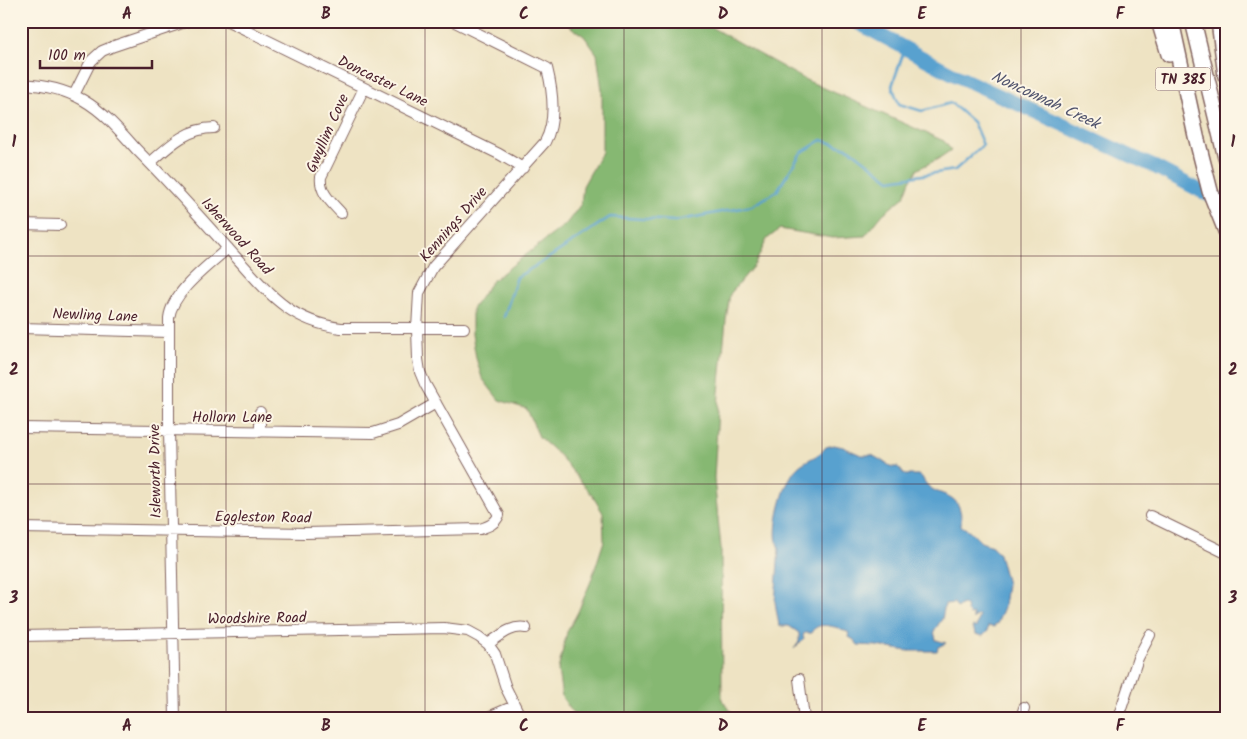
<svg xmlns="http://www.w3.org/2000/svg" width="1247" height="739" viewBox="0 0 1247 739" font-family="Kalam,sans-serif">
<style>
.forest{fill:#86b872;stroke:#686c4e}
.water{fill:#58a1cf;stroke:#51607d}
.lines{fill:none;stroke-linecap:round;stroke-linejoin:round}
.stream{stroke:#58a1cf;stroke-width:2.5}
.river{stroke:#58a1cf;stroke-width:14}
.minor-casing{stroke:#836460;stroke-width:12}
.highway-casing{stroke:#836460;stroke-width:18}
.minor{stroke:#fff;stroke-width:10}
.highway{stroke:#fff;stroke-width:15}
.grid{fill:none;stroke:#4a1f2b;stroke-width:1;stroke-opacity:0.55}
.labels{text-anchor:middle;stroke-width:4;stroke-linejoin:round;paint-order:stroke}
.shield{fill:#fcf5e5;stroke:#7f5f63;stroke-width:1}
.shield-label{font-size:14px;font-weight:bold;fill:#4a1f2b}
.street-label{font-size:15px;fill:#4a1f2b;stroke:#fcf5e5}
.water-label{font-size:16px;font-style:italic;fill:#50536d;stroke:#fcf5e5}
.neatline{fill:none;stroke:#4a1f2b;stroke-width:2}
.grid-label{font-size:16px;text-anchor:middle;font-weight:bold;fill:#4a1f2b}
</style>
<rect width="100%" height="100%" fill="#fcf5e5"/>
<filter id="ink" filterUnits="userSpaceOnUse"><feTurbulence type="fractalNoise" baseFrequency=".02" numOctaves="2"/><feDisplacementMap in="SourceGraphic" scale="10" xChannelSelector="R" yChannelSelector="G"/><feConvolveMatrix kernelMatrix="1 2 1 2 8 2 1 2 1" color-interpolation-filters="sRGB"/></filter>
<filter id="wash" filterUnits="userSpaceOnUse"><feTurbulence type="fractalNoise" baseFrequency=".0096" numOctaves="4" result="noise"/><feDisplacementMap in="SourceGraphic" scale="20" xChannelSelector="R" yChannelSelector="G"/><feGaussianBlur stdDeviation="1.12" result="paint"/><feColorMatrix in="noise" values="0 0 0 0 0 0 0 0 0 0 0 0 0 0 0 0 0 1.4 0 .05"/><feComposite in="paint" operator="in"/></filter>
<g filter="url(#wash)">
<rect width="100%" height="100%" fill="#eee3c3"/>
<path class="forest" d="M562,21H700L806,80L944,141L951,150L938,159L918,169L910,181L904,197L883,214L865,236L832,238L780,229L767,239L755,264L730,294L726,320L719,393L714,478L721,548L722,700L736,718H576L562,697L558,670L567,632L578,612L591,581L604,541L603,513L592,495L560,456L539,437L527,409L499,400L482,378L476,358L472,334V309L492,281L566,224L581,204L583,186L602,152V90L597,54L584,36Z"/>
<path class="water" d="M834,445L843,447L861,455H872L892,467H898L905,475H918L922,477C933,503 964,484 961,526L970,531L981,542L992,546L999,554L1007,584L1004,607L997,624L994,625L995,627L988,626L987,632L983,636L975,634L974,630L972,629L973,626L976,628L979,615L976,616L973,620V614L970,615L967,612L966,606L962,604L957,608L954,603L945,604L942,619L934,631L936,640L946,643L938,647L937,651H908L877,646L858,645L854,640L849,637L848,632L841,630L839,628C829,626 820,622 812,631V633H804L803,637L804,639L794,649L799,642V633L789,626H779L775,602L779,548C770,533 784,479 798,467C808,458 818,458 826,447Z"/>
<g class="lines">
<path class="stream" d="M504,317L517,277L547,259L610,217L675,221L752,206L777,191L801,153L822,140L850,149L890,180L955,170L983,145L973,122L951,103L922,111L899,104L892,86L905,48"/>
<path class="river" d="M854,21L957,76L1155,167L1226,204"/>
</g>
</g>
<g filter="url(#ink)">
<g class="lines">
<g class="minor-casing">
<path id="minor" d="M228,21L499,154L523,168
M21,84C43,85 64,89 83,100C104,112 120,131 136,149C170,183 202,219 234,255C268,292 288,321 341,328H464
M74,95L91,61L102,51L114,46L188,21
M150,163C169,146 187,128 214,128
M341,213C332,203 319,192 321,177L364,88
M21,224L60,225
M21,328L168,332
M21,428L373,433L398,425L436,403
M260,432V412
M1150,516L1226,553
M21,528L306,533L480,529C489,526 495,524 499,515L425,384L420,372L418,359L417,329L419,293L433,267L545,142C557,120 553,92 547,68L453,21
M21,636L444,628L468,631L479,637L488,644L495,654L506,688L521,718
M488,644C500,636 511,625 526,628
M799,679L804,718
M175,718L169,431V318C172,292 208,266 228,248
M486,718L514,706
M1021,718L1024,708
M1118,718L1138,658L1150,635
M1222,718L1226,709"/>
</g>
<g class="highway-casing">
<path id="highway" d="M1159,21L1169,54
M1171,21L1196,136L1210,191L1226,231
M1193,21L1226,158
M1219,21L1226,76"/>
</g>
<use href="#minor" class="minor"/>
<use href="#highway" class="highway"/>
</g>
</g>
<path class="grid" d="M226,21V718M425,21V718M624,21V718M822,21V718M1021,21V718M21,256H1226M21,484H1226"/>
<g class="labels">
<rect class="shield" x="1155.5" y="67.5" width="55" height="23" rx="4"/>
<g class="shield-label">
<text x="1183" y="84">TN 385</text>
</g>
<g class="street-label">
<text transform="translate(383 81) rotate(26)" y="5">Doncaster Lane</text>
<text transform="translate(327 133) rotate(-66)" y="5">Gwyllim Cove</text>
<text transform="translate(453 224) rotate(-49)" y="5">Kennings Drive</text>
<text transform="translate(237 236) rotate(48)" y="5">Isherwood Road</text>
<text transform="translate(95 315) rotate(2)" y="5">Newling Lane</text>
<text x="232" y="422">Hollorn Lane</text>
<text transform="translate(155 471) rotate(-91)" y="5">Isleworth Drive</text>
<text transform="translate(263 517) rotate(1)" y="5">Eggleston Road</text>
<text transform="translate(257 618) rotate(-1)" y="5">Woodshire Road</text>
</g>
<g class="water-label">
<text transform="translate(1046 99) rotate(25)" y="6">Nonconnah Creek</text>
</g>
</g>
<rect width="1247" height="739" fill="none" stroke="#fcf5e5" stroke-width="55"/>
<path d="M40 60v8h112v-8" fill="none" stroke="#4a1f2b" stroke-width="2.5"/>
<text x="48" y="60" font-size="15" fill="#4a1f2b" stroke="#fcf5e5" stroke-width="4" paint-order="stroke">100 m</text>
<rect x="28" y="28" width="1192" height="684" class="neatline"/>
<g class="grid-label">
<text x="127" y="19">A</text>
<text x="326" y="19">B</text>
<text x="524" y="19">C</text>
<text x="723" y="19">D</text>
<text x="922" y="19">E</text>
<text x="1120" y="19">F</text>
<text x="14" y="147">1</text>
<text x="1233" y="147">1</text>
<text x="14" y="375">2</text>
<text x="1233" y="375">2</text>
<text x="14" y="603">3</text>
<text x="1233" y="603">3</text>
<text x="127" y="731">A</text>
<text x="326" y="731">B</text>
<text x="524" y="731">C</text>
<text x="723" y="731">D</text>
<text x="922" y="731">E</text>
<text x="1120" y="731">F</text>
</g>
</svg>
